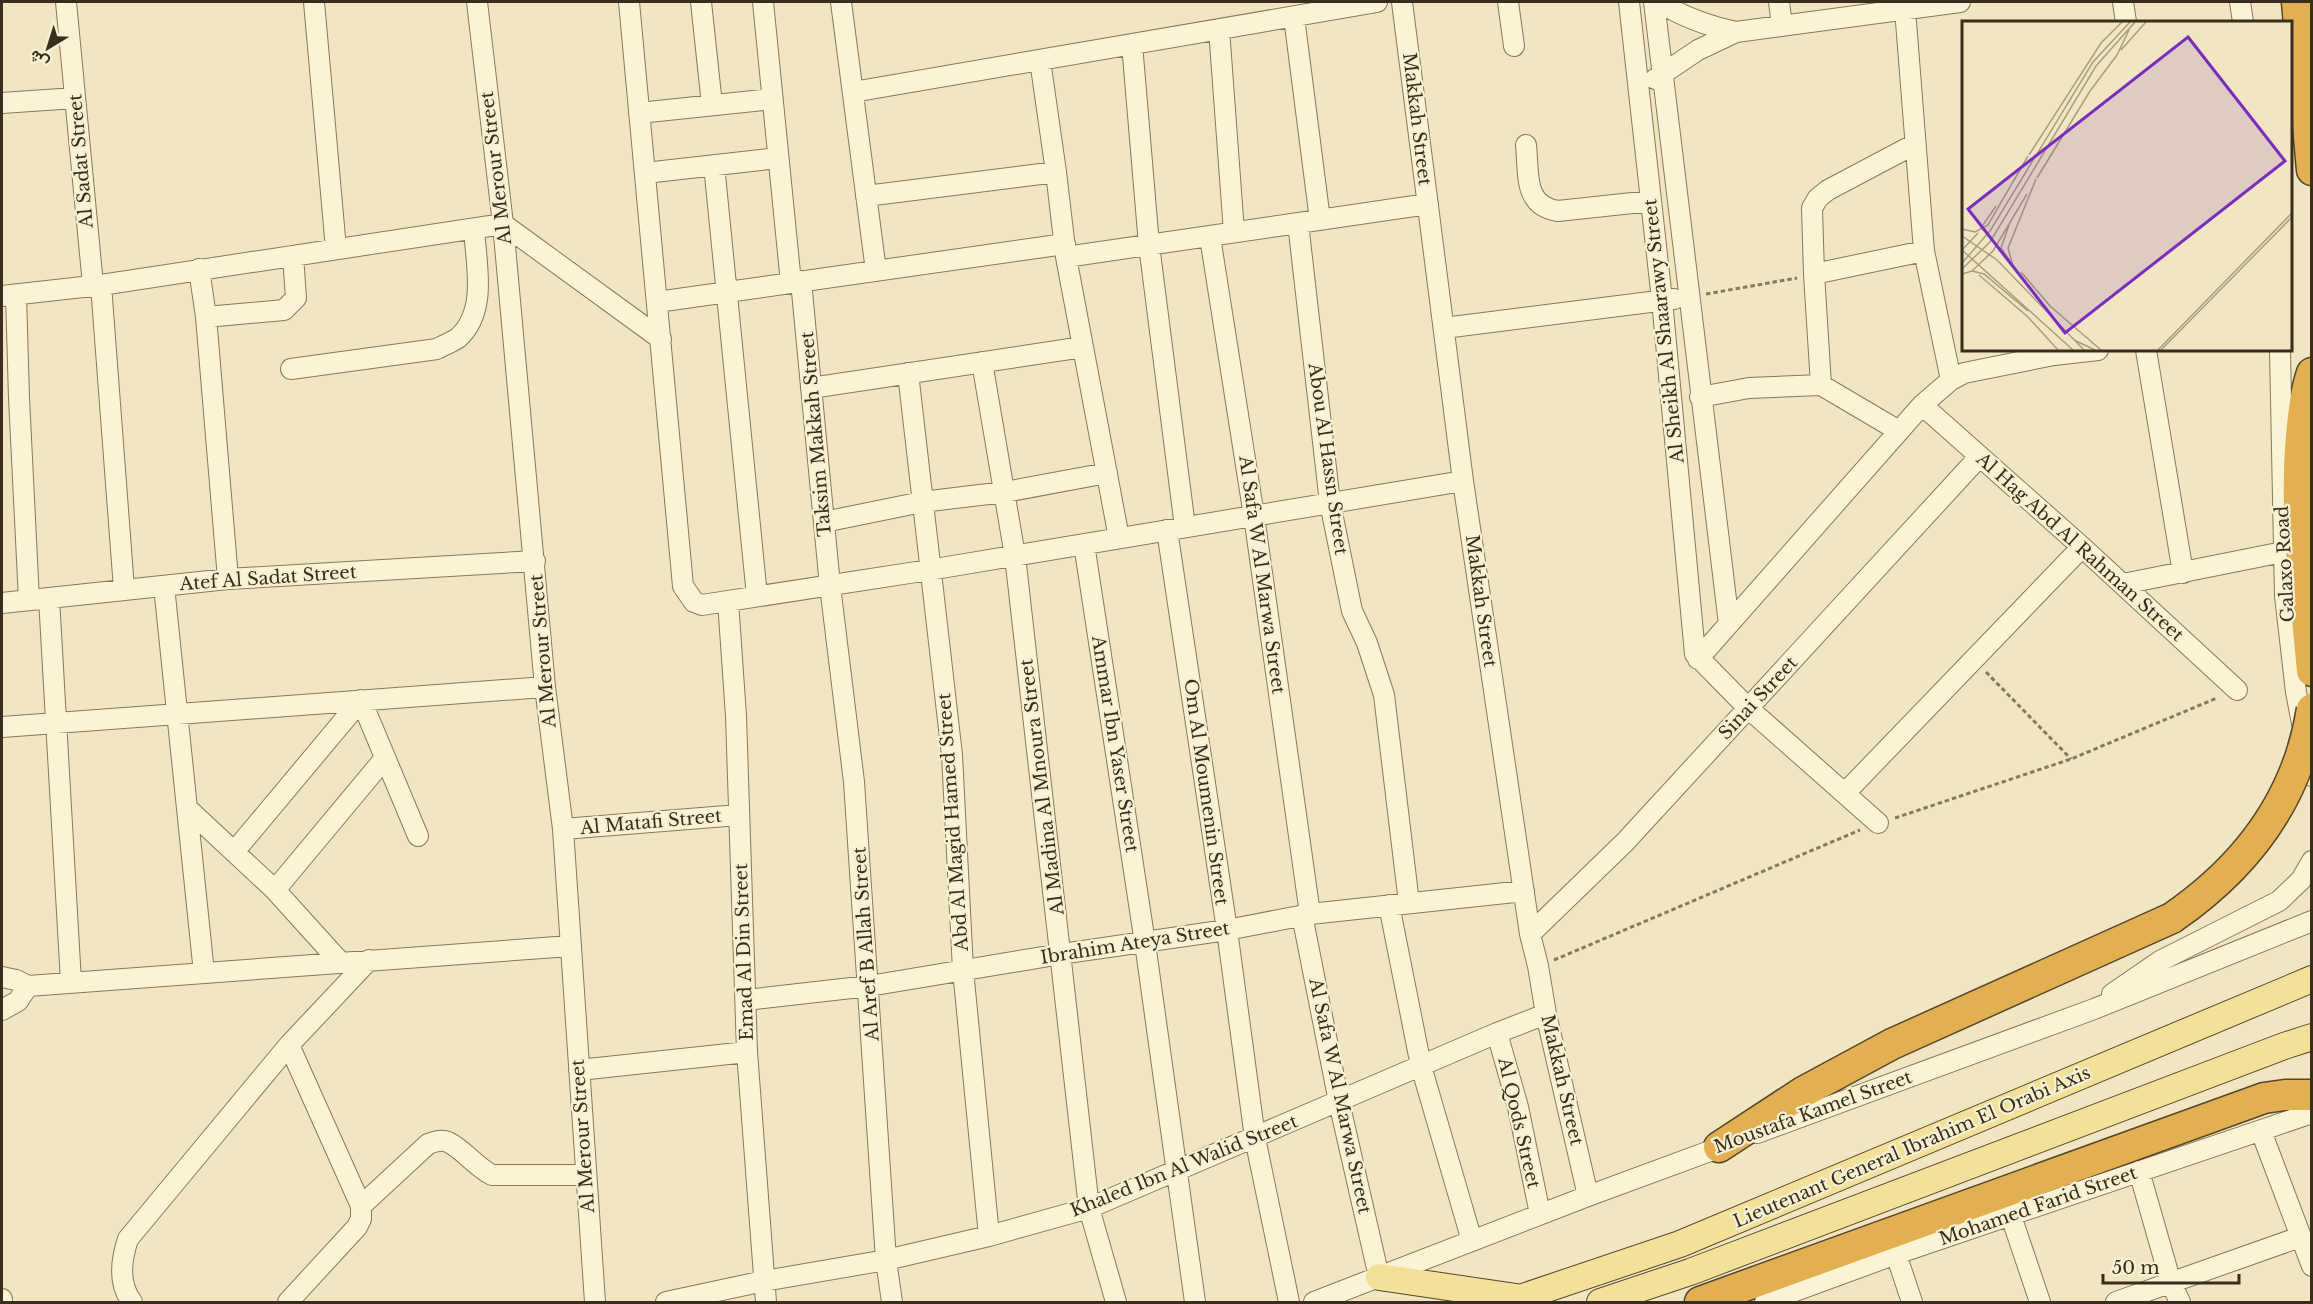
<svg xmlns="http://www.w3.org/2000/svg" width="2313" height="1304" viewBox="0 0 2313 1304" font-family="'Libre Baskerville',Vazirmatn,serif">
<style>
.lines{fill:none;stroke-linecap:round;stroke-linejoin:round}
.minor-casing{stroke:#8a7859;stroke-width:22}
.major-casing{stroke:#58452d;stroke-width:28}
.highway-casing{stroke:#58452d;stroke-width:33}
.path{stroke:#8a7859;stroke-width:3;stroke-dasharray:4.5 3;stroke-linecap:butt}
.minor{stroke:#faf3d6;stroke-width:20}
.major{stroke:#f4e199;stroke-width:26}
.highway{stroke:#e2b050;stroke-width:30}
.highway-bridge-casing{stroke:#58452d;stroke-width:33;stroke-linecap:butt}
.highway-bridge{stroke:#e2b050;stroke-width:30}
.labels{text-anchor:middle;stroke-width:4.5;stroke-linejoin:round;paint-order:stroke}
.street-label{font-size:18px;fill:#392e1d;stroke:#f7f0d2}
.inset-road{fill:none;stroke:#a79d80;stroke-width:1.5}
.view{fill:#7b2cbf;fill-opacity:0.15;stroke:#7b2cbf;stroke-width:3}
.inset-edge{fill:none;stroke:#392e1d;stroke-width:3}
</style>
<rect width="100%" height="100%" fill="#f0e7c2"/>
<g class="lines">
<g class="minor-casing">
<path id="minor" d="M66,2L93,285
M314,2L336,249
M477,2L503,224L545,687L563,829L595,1302
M629,2L683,586L694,602L702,605L929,570L1463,481
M701,2L712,105
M763,2L791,283
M841,2L876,271
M1402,2L1463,481L1530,934L1538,966L1546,1014L1588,1196
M1508,2L1514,46
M1629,2L1662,300L1695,654L1748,708L1878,823
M1654,2L1729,624
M1659,2C1683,17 1707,26 1736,32
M1779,2L1782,26
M2123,2L2126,22
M2240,2L2243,22
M1905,9L1924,251L1951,380
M1294,17L1320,220
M1219,29L1234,232
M1132,44L1149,245L1185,527
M1040,60L1056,172
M1655,79L1698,50L1736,32L1960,2
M853,92L1377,2
M2,103L75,98
M639,113L772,99
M1526,145C1529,173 1523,206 1558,211L1651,201
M714,165L757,596
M645,173L778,158
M866,196L1056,172L1066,257L1428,204
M1298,223L1330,503L1352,611L1367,643L1384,695L1409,903
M1210,237L1254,516L1310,914
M1066,257L1119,538
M199,269L206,317L228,579
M1814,274L1924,251
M801,281L830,586L854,782L886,1260L892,1302
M101,285L124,589
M16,295L19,398L29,600
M2,296L101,285L503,224L661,339
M657,302L1065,244
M206,317L284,310L296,298L293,256
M1444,328L1674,299
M2146,350L2183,573
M2280,350L2285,596L2296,692L2312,776
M982,362L1015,556L1089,1208L1116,1302
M291,369L437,349C444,345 452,342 458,338C488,311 476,264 474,229
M908,373L952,755L963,970L989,1236
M1821,385L1814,274L1812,208L1818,198L1828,190L1915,144
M811,388L1083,347
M1700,397L1749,388L1821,385L1899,431
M1922,405L2082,547L2237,690
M824,522L922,502L1005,492L1107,473
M1167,530L1227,930L1255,1138L1289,1302
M1084,544L1145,943L1195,1302
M2123,584L2283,552
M164,586L204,973
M49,598L71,982
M728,601L736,716L747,1052L766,1302
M2,603L228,579L535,561
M1698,659L1922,405L1951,380L1964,373L2054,355L2098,350
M2,727L545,687
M1845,793L2082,547
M187,808L275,890L341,963
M563,829L739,815
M234,852L361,700L418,836
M275,890L385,758
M1389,905L1421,1066L1472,1241
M1302,915L1339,1102L1379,1277
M1530,934L1625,842L1980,456
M2,977L16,980L28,986L570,946
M2112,994L2160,961L2279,901L2301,880L2312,861
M746,1000L869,986L1061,954L1227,930L1310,914L1524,891
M2,1010L18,1001L28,986
M1497,1033L1518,1107L1540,1214
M579,1070L747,1052
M2261,1131L2312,1266
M1757,1133L2094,1009L2312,921
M2139,1171L2171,1283L2180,1302
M361,1206L428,1144C434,1142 441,1139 448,1142C463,1149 476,1167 492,1175H586
M2011,1216L2040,1302
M1896,1254L1912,1302
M2,1299V1302
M132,1302C118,1284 121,1260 128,1239L289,1045L369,960
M288,1302L357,1227L361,1219V1206L289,1045
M666,1302L764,1281L886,1260L989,1236L1089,1208L1497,1033L1546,1014
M1314,1302L1588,1196L1729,1144
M1765,1302L1896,1254L2312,1113
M2116,1302L2300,1237"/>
</g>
<g class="major-casing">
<path id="major" d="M1379,1277L1523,1298
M1508,1302L1680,1244L2312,979
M1600,1302L1690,1272L2284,1046L2312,1037"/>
</g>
<g class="highway-casing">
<path id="highway" d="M2297,2L2312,170
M2312,373C2305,393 2303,416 2301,436C2294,514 2305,593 2312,671
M1719,1147L1803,1092L1892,1044L2172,918
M1700,1302L2264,1098L2285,1095H2312"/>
</g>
<path class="path" d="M1706,294L1797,278
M1986,672L2071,759
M1895,818L2071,759L2217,698
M1554,960L1860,830"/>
<use href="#minor" class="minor"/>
<use href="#major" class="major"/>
<use href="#highway" class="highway"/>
<g class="highway-bridge-casing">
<path id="highway-bridge" d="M2172,918C2246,867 2298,799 2312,709"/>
</g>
<use href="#highway-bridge" class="highway-bridge"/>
</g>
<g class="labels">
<g class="street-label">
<text transform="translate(1417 119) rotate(83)" y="6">Makkah Street</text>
<text transform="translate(81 161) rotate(-95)" y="6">Al Sadat Street</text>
<text transform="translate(496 168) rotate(-97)" y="6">Al Merour Street</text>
<text transform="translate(1664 331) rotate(-96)" y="6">Al Sheikh Al Shaarawy Street</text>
<text transform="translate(816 434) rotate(-95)" y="6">Taksim Makkah Street</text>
<text transform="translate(1328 459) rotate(82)" y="6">Abou Al Hassn Street</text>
<text transform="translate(2080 547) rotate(42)" y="6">Al Hag Abd Al Rahman Street</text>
<text transform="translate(2285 564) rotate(-93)" y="6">Galaxo Road</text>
<text transform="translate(1262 575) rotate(82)" y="6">Al Safa W Al Marwa Street</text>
<text transform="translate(268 578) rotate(-4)" y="6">Atef Al Sadat Street</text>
<text transform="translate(1481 601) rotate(82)" y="6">Makkah Street</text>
<text transform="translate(543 651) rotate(-95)" y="6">Al Merour Street</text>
<text transform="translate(1758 698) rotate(-47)" y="6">Sinai Street</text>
<text transform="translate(1115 744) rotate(81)" y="6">Ammar Ibn Yaser Street</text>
<text transform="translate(1042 787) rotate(-97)" y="6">Al Madina Al Mnoura Street</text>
<text transform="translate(1206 792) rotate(82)" y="6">Om Al Moumenin Street</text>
<text transform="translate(651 822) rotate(-5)" y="6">Al Matafi Street</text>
<text transform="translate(953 822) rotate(-94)" y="6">Abd Al Magid Hamed Street</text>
<text transform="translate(1135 943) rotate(-9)" y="6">Ibrahim Ateya Street</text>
<text transform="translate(866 944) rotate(-94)" y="6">Al Aref B Allah Street</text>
<text transform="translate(744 952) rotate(-92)" y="6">Emad Al Din Street</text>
<text transform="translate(1562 1080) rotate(77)" y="6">Makkah Street</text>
<text transform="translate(1340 1096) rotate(78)" y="6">Al Safa W Al Marwa Street</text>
<text transform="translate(1813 1112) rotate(-20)" y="6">Moustafa Kamel Street</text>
<text transform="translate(1519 1123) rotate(77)" y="6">Al Qods Street</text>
<text transform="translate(583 1136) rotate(-94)" y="6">Al Merour Street</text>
<text transform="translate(1912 1147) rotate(-23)" y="6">Lieutenant General Ibrahim El Orabi Axis</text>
<text transform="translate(1184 1166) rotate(-22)" y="6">Khaled Ibn Al Walid Street</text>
<text transform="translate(2038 1206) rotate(-19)" y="6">Mohamed Farid Street</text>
</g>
</g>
<g transform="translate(1962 21)">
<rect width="330" height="330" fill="#f0e7c2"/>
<path class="inset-road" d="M159,29L184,1M155,34L167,9M67,134L139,22L160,1M75,157L128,70L155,34M74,158L46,227L51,245L74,274M21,204L34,185M47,204L39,227L48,240M0,208L13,211L26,204L66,135M0,215L35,239L122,329M0,229L16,212M0,229L111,329M0,242L28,210L131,41L168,1M0,248L28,221L134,45L173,1M10,250L31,230L65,173M59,251L88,285L139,329M0,253L10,250L22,253L66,290M17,254L66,296L96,329M112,319L133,329M196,329L330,192M199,329L330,196"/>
<path class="view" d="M226,16L323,140L103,312L6,188Z"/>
<rect width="330" height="330" class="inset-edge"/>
</g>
<rect width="2313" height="1304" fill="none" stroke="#392e1d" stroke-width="6"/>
<g transform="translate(48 48) rotate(218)" stroke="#f7f0d2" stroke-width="4.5" paint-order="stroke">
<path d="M0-4.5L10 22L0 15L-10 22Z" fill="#392e1d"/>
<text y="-9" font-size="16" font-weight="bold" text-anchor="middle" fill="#392e1d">ش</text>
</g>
<path d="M2103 1274v9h136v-9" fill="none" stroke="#392e1d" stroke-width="3"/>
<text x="2112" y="1274" font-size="18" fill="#392e1d" stroke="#f7f0d2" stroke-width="4.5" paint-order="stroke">50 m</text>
</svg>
